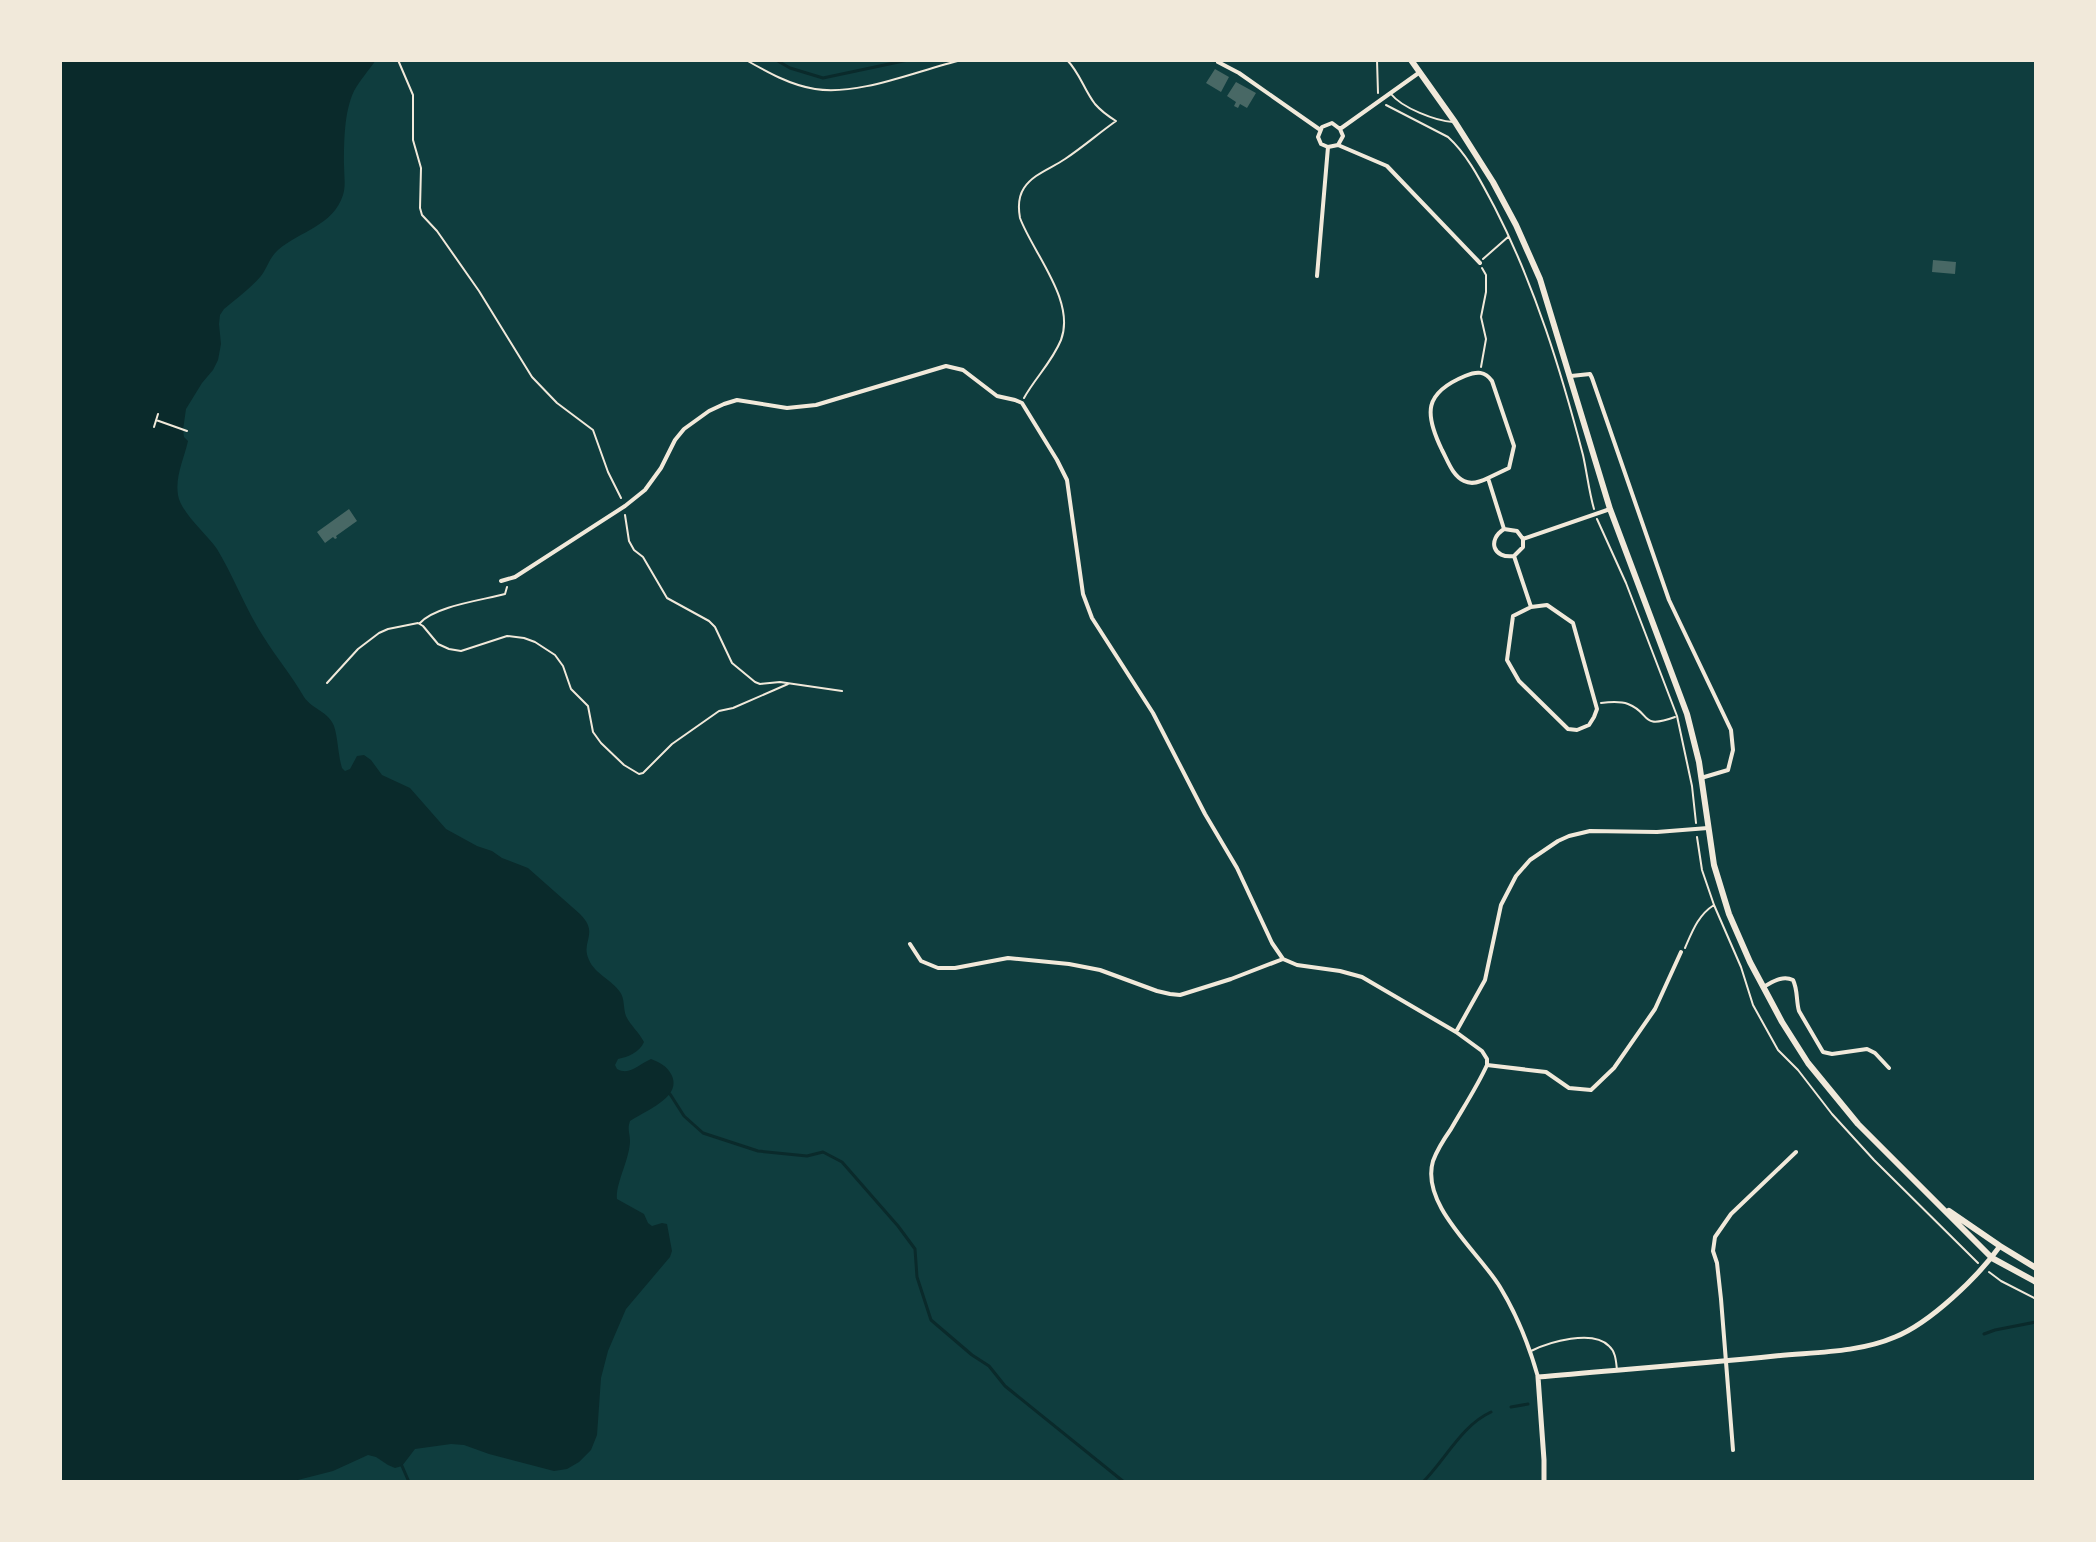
<svg xmlns="http://www.w3.org/2000/svg" width="2096" height="1542" viewBox="0 0 2096 1542" font-family="Jost,sans-serif">
<style>
.water{fill:#0a2a2b}
.lines{fill:none;stroke-linecap:round;stroke-linejoin:round}
.stream{stroke:#0a2a2b;stroke-width:3}
.building{fill:#486865}
.path{stroke:#f1e9da;stroke-width:2}
.service{stroke:#f1e9da;stroke-width:2}
.minor{stroke:#f1e9da;stroke-width:4}
.tertiary{stroke:#f1e9da;stroke-width:5}
.secondary{stroke:#f1e9da;stroke-width:6}
</style>
<rect width="100%" height="100%" fill="#0f3d3e"/>
<path class="water" d="M60,60H376C369,70 360,80 354,91C344,112 344,142 344,165C344,175 346,185 343,195C333,226 300,231 278,250C269,258 268,267 261,276C251,288 236,299 224,309L220,315L219,324L221,344L218,360L213,370L202,383L186,409L183,430L184,437L188,441C184,459 175,476 178,495C181,513 206,533 217,549C234,577 245,608 263,636C276,657 292,676 304,697C312,709 329,712 334,726C338,738 338,755 342,768L345,771L350,769L357,756L364,755L371,760L382,775L410,788L446,829L477,846L492,851L502,858L528,868L580,914C600,934 580,941 589,960C595,974 612,980 620,992C625,999 623,1008 626,1016C630,1025 639,1032 644,1042C640,1052 628,1057 618,1059L615,1065L617,1069C630,1076 639,1064 651,1059C659,1062 667,1066 671,1074C684,1097 644,1111 630,1121C627,1130 630,1133 630,1141C630,1158 615,1185 617,1199L644,1214L648,1223L652,1226L662,1223L667,1224L672,1251L670,1257L626,1309L608,1351L601,1378L597,1435L591,1450L579,1462L567,1469L554,1471L489,1454L464,1445L451,1444L415,1449L402,1466L395,1468L388,1465L376,1457L368,1455L333,1471L290,1482H60Z"/>
<g class="lines">
<path class="stream" d="M776,60L790,68L823,78L908,60
M670,1094L684,1116L703,1133L758,1151L807,1156L823,1152L842,1162L898,1226L915,1249L917,1277L931,1320L972,1355L989,1366L1005,1386L1124,1482
M1984,1334L1995,1330L2036,1322
M1511,1407L1528,1404
M402,1466L409,1482
M1423,1482C1445,1460 1462,1425 1491,1412"/>
</g>
<path class="building" d="M1215,69L1229,77L1221,92L1206,83Z
M1236,82L1256,93L1247,108L1240,104L1238,108L1234,106L1236,102L1227,96Z
M1933,260L1956,262L1955,274L1932,272Z
M349,509L357,521L336,536L337,538L335,539L333,537L325,543L317,532Z"/>
<g class="lines">
<path class="path" d="M398,60L413,95V140L421,168L420,208L422,215L437,231L479,291L532,377L557,403L593,430L608,472L621,498
M746,60C767,72 790,85 815,89C860,96 918,70 962,60
M1377,60L1378,93
M1386,105L1448,137C1469,156 1482,184 1495,208C1535,286 1561,371 1583,455C1587,473 1589,492 1594,509
M1483,259L1508,237
M1481,367L1486,339L1481,317L1486,292V275L1482,268
M1024,398C1035,378 1052,362 1061,340C1076,301 1033,253 1020,218C1018,207 1018,197 1024,188C1033,174 1052,168 1065,159C1083,147 1099,133 1116,121C1108,116 1101,111 1095,104C1084,90 1080,73 1067,60
M156,420L187,431
M154,427L158,414
M625,515L629,541L634,550L643,557L667,598L709,621L715,627L732,663L755,682L760,684L780,682L842,691
M1597,519L1626,583L1677,716L1692,786L1696,823
M420,623C435,606 483,600 505,594L507,587
M327,683L358,649L379,633L388,629L418,623L423,626L438,644L449,649L461,651L507,636L524,638L535,642L555,655L563,666L571,689L588,706L593,732L601,743L624,765L639,774L643,773L672,744L719,711L733,708L788,684
M1601,703C1609,702 1620,701 1628,704C1652,713 1639,730 1675,717
M1697,837L1702,870L1714,905L1741,967L1753,1005L1778,1050L1798,1070L1832,1114L1874,1160L1978,1263
M1685,948C1692,932 1698,915 1714,905
M1989,1272L2001,1281L2036,1299"/>
<path class="service" d="M1391,94C1402,108 1436,121 1453,122
M1531,1351C1549,1342 1593,1329 1609,1346C1616,1352 1616,1362 1617,1370"/>
<path class="minor" d="M1218,62L1239,73L1319,129
M1340,129L1343,136L1338,145L1328,147L1321,144L1318,137L1322,127L1332,123L1340,129L1420,72
M1338,145L1387,166L1480,263
M1317,276L1328,147
M1571,376L1590,374L1592,378L1669,600L1731,730L1733,750L1728,770L1701,778
M1488,478C1480,482 1472,485 1464,481C1452,475 1448,461 1442,450C1424,413 1424,393 1465,376C1477,371 1485,371 1492,381L1514,446L1509,468L1488,478L1504,529L1517,531L1523,539
M1504,529C1487,540 1493,559 1514,556
M1523,539V547L1514,556L1531,607L1513,616L1507,660L1519,681L1568,729L1577,730L1589,725L1594,717L1597,709L1573,623L1547,605L1531,607
M1523,539L1610,509
M501,581L515,577L625,506L645,490L661,468L675,440L684,429L709,411L724,404L737,400L787,408L816,405L946,366L963,370L997,396L1015,400L1022,403L1057,460L1067,480L1083,594L1092,618L1153,713L1205,814L1237,868L1272,943L1283,959L1297,965L1340,971L1362,977L1456,1032L1482,1051L1487,1059V1065
M910,944L921,961L938,968H955L1008,958L1069,964L1100,970L1157,991L1170,994L1180,995L1231,979L1283,959
M1763,987C1773,982 1782,975 1793,980C1798,990 1796,1001 1799,1011L1823,1052L1832,1054L1867,1049L1875,1053L1889,1068
M1456,1032L1485,980L1501,905L1516,876L1530,860L1558,841L1569,836L1590,831L1657,832L1708,828
M1487,1065C1477,1087 1463,1108 1451,1129C1444,1139 1437,1150 1433,1161C1420,1205 1479,1252 1500,1287C1517,1315 1529,1345 1538,1377
M1487,1065L1546,1072L1569,1088L1591,1090L1614,1068L1655,1009L1681,952
M1733,1450L1721,1299L1717,1263L1713,1251L1715,1237L1731,1214L1796,1152"/>
<path class="tertiary" d="M1544,1482V1460L1538,1377C1617,1370 1696,1364 1775,1356C1814,1352 1858,1353 1895,1337C1930,1323 1978,1277 2000,1246"/>
<path class="secondary" d="M1411,60L1455,122L1493,182L1516,225L1540,279L1610,509L1687,714L1699,762L1714,865L1729,914L1750,962L1782,1022L1808,1063L1858,1124L1992,1258L2036,1282
M1949,1211L2000,1246L2036,1268"/>
</g>
<rect width="2096" height="1542" fill="none" stroke="#f1e9da" stroke-width="124"/>
</svg>
